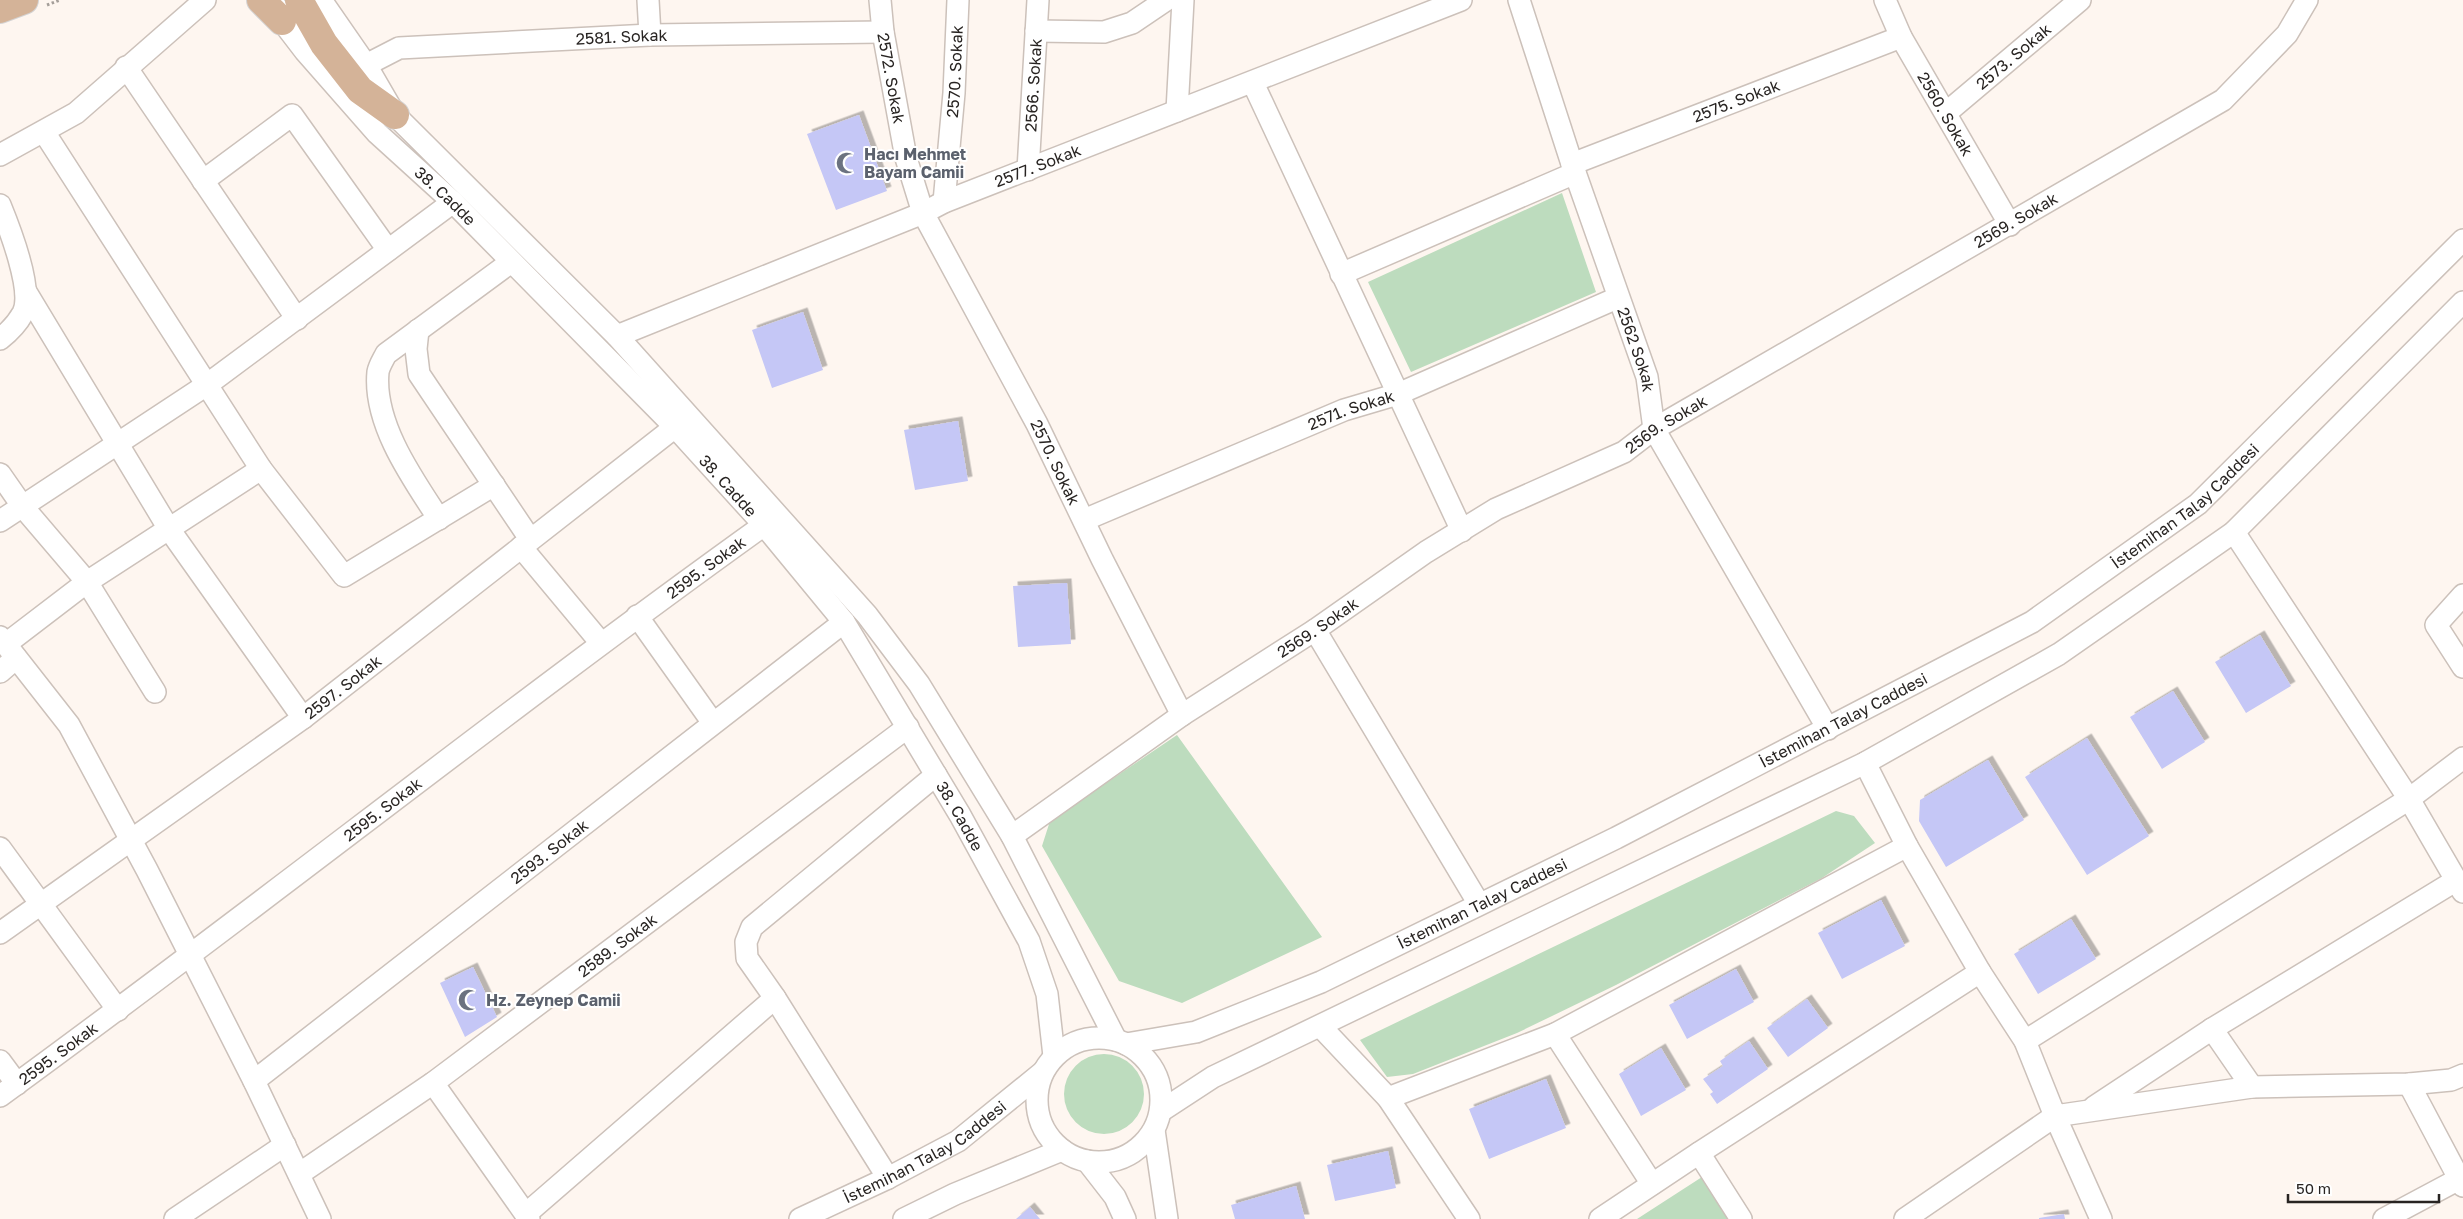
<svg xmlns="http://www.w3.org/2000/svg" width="2463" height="1219" viewBox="0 0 2463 1219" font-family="'Golos Text',sans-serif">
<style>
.green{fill:#bddcbe}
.building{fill:#c5c7f6;filter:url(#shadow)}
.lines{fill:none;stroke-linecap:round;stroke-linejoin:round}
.minor-casing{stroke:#ccc1ba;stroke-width:24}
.major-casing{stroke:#d4d3d3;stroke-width:30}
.path{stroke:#a59f9a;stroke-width:3;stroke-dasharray:2.5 2.5;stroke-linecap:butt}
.minor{stroke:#fff;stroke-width:21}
.major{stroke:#d4b398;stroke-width:28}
.labels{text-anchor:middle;stroke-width:4;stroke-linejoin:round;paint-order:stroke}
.street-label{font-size:16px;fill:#282422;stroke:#fff}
.worship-label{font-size:16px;font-weight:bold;fill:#5b616d;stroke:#fff;text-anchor:start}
</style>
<defs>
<filter id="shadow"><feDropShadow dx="4.5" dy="-4.5" stdDeviation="0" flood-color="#0004"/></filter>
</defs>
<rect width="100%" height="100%" fill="#fef6f0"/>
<path class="green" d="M1562,193L1596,292L1411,372L1368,282Z
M1177,735L1322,937L1182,1003L1119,981L1042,846L1050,821Z
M1836,811L1854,816L1875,843L1822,878L1616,985L1517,1033L1413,1074L1387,1077L1360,1040Z
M1064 1094a40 40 0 1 1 80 0a40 40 0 1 1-80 0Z
M1702,1177L1728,1219H1637Z"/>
<path class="building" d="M859,115L887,191L836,210L807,134Z
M803,312L823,370L772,388L752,330Z
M958,421L968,481L915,490L904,430Z
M1067,583L1071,644L1018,647L1013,586Z
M2260,635L2291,686L2246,713L2215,662Z
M2173,691L2205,742L2162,769L2130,717Z
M2087,738L2149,836L2087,875L2025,777Z
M1988,760L2024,820L1946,867L1919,821L1920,800Z
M1881,900L1905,946L1842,979L1818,933Z
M2071,919L2096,959L2038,994L2014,954Z
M473,967L497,1017L465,1037L440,983Z
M1736,969L1754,1002L1687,1039L1669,1005Z
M1807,999L1828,1028L1788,1057L1767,1028Z
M1749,1041L1768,1069L1717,1104L1710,1094L1713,1092L1703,1079L1723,1066L1720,1061Z
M1661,1048L1686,1090L1641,1116L1619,1074Z
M1546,1079L1566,1128L1489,1159L1469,1109Z
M1388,1151L1396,1188L1335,1201L1327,1165Z
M1296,1186L1305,1219H1235L1231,1205Z
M1030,1207L1040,1219H1016Z
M2064,1214L2065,1219H2039V1218Z"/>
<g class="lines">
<g class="minor-casing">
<g id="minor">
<path d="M321,0L366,65L395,115L617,336L867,615L919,684L1012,836L1116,1040"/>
<path d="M648,0L650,35"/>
<path id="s1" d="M880,0L883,32L906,158L923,213L1037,424L1102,559L1182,715"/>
<path id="s2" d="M1519,0L1572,164L1647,377L1654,429L1828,729"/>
<path id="s3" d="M1885,0L1901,37L2010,225"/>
<path id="s4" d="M276,7L282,21L305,51L377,133L453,202L675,427L764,525L844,622L960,815L1029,941L1047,994L1054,1056"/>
<path d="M1036,31L1104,32L1132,23L1166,0"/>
<path id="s5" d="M366,65L399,48L650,35L883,32"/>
<path d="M126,67L297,319"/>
<path d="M1253,83L1462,531"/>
<path d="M1177,111L1183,0"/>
<path id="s6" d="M1946,113L2080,0"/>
<path d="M44,132L261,469L344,576L494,485"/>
<path d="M0,155L76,113L205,0"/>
<path id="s7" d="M1572,164L1901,37"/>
<path id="s8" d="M1028,170L1038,0"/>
<path d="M203,181L292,115L388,250"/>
<path id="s9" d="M944,202L954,93L958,0"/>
<path d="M0,205C9,227 34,291 23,313C17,324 9,332 0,339"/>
<path d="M1341,274L1575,173"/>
<path d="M26,292L169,529L303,718"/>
<path d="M418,330L416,349L419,374L530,539"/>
<path id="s10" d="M617,336L923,213L944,202L1461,0"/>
<path d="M0,474L23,507L87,582L155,692"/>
<path d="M439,519C412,478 373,423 378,372C379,366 383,360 386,354L511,262"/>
<path id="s11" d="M1084,520L1344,410L1398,394L1617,298"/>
<path d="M0,521L208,384L453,202"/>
<path d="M2234,532L2409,799L2463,892"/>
<path d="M521,547L601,643"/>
<path d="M2463,595L2436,625L2463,667"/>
<path d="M637,616L713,723"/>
<path d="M1315,630L1479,904"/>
<path d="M0,637L69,725L147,870L254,1081L320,1219"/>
<path d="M6,644L87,582L261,469"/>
<path d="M0,672L16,658"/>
<path d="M1865,763L1907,846L1980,972L2025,1041L2055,1116L2252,1087L2409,1084L2451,1080L2463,1075"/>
<path id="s12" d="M1012,836L1182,715L1315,630L1426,552L1496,509L1624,452L1654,429L2223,100L2287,34L2307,0"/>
<path d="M0,848L118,1010"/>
<path id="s13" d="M0,933L303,718L675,427"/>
<path d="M1321,1027L1388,1098L1469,1219"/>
<path d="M2212,1029L2252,1087"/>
<path d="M1555,1034L1652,1184"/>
<circle cx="1099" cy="1100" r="62"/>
<path d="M2025,1041L2409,799L2463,758"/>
<path id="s14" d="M1126,1044L1196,1032L1321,982L1616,838L2032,622L2198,504L2463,240"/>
<path d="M0,1061L17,1084"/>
<path id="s15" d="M254,1081L844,622"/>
<path d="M433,1083L529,1219"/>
<path d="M2409,1084L2463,1186"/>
<path id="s16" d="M0,1096C257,909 506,710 764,525"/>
<path d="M1388,1098L1555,1034L1907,846"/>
<path d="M2094,1107L2212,1029L2455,881"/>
<path d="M1161,1111L1213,1077L1865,763L2059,654L2234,532L2463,302"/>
<path d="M1154,1130L1167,1219"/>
<path d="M1699,1153L1741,1219"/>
<path d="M1087,1161L1115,1197L1125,1219"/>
<path id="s17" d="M299,1174L433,1083L908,727"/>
<path d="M888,1178L775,998L747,958L746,942L752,927L936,775"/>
<path d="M526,1214L775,998"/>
<path d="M175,1219L285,1145"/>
<path id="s18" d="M800,1219L888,1178L958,1141L1043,1072"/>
<path d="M904,1219L955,1194L1062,1150"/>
<path d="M1600,1219L1699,1153L1980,972"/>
<path d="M1905,1219L2055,1116L2101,1219"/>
<path d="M2384,1219L2459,1179"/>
</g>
</g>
<g class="major-casing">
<path id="major" d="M261,0L282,21
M299,0L324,44L360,90L395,115
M0,9L24,0"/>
</g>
<path class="path" d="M47,5L60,0"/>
<use href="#minor" class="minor"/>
<use href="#major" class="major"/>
</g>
<defs>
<g id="mosque-bare" transform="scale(1.725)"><path d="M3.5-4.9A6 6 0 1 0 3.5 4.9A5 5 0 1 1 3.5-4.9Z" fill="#6b7280" stroke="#fff" stroke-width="2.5" paint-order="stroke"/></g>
</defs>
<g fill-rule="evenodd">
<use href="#mosque-bare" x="847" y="163"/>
<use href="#mosque-bare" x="469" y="1000"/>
</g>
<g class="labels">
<g class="street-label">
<text dy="6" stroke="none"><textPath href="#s5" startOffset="260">2581. Sokak</textPath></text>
<text dy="6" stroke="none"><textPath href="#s6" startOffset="88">2573. Sokak</textPath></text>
<text dy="6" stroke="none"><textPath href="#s9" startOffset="131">2570. Sokak</textPath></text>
<text dy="6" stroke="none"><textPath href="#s1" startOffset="79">2572. Sokak</textPath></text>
<text dy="6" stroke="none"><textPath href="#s8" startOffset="85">2566. Sokak</textPath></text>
<text dy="6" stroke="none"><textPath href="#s7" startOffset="176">2575. Sokak</textPath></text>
<text dy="6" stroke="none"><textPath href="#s3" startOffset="129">2560. Sokak</textPath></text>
<text dy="6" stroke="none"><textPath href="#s10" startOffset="454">2577. Sokak</textPath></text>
<text dy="6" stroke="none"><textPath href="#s4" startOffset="255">38. Cadde</textPath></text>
<text dy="6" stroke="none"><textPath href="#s12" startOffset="1180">2569. Sokak</textPath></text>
<text dy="6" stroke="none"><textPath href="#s2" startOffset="369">2562 Sokak</textPath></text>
<text dy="6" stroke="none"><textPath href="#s11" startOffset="289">2571. Sokak</textPath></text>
<text dy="6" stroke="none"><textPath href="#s12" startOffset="775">2569. Sokak</textPath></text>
<text dy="6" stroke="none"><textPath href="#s1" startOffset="500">2570. Sokak</textPath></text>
<text dy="6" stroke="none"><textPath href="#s4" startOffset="660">38. Cadde</textPath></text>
<text dy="6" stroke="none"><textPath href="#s14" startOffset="1195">İstemihan Talay Caddesi</textPath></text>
<text dy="6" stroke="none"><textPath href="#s16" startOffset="882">2595. Sokak</textPath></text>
<text dy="6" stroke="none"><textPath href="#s12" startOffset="370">2569. Sokak</textPath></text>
<text dy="6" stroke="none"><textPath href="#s13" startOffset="422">2597. Sokak</textPath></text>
<text dy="6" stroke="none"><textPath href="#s14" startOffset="790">İstemihan Talay Caddesi</textPath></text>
<text dy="6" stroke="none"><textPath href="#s16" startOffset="478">2595. Sokak</textPath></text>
<text dy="6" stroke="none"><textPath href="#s4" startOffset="1065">38. Cadde</textPath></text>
<text dy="6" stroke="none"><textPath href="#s15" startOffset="374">2593. Sokak</textPath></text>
<text dy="6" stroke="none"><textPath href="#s14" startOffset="385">İstemihan Talay Caddesi</textPath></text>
<text dy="6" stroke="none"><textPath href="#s17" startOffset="392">2589. Sokak</textPath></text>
<text dy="6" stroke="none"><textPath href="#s16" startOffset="72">2595. Sokak</textPath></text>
<text dy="6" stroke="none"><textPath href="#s18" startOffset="142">İstemihan Talay Caddesi</textPath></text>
</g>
<g class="worship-label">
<text x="864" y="160">Hacı Mehmet<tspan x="864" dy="18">Bayam Camii</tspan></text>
<text x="486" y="1006">Hz. Zeynep Camii</text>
</g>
</g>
<path d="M2288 1194v8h151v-8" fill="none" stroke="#282422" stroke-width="2.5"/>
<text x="2296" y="1194" font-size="15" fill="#282422" stroke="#ffffff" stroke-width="4" paint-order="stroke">50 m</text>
</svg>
